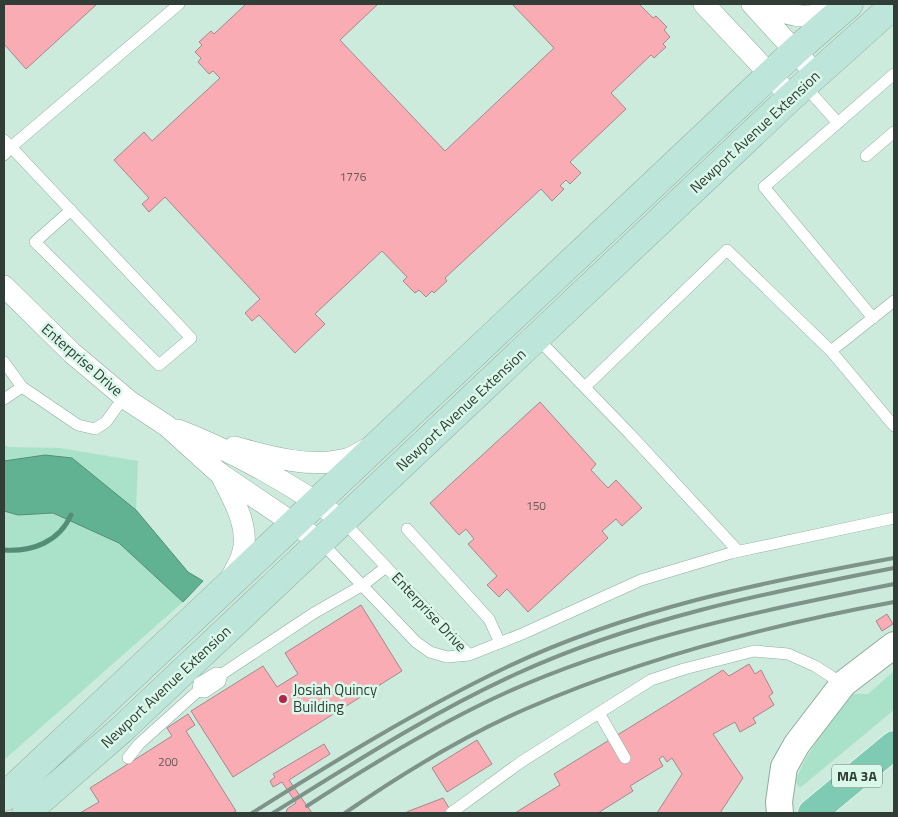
<svg xmlns="http://www.w3.org/2000/svg" width="898" height="817" viewBox="0 0 898 817" font-family="'Titillium Web',sans-serif">
<style>
.green{fill:#aae2c9}
.water{fill:#61b292;stroke:#538f77}
.lines{fill:none;stroke-linecap:round;stroke-linejoin:round}
.stream{stroke:#538f77;stroke-width:5}
.building{fill:#faacb4;stroke:#a6878a}
.service-casing{stroke:#8fada0;stroke-width:12}
.minor-casing{stroke:#8fada0;stroke-width:22}
.tertiary-casing{stroke:#8fada0;stroke-width:28}
.secondary-casing{stroke:#8fada0;stroke-width:29}
.primary-casing{stroke:#fff;stroke-width:29}
.service{stroke:#fff;stroke-width:11}
.minor{stroke:#fff;stroke-width:21}
.tertiary{stroke:#fff;stroke-width:26}
.secondary{stroke:#bee5d9;stroke-width:28}
.primary{stroke:#7ecab2;stroke-width:28}
.rail{stroke:#7e9389;stroke-width:4}
.poi-dot{fill:#b52348;stroke:#d9f8ea;stroke-width:2}
.labels{text-anchor:middle;stroke-width:5;stroke-linejoin:round;paint-order:stroke}
.number-label{font-size:12px;fill:#635956}
.shield{fill:#d9f8ea;stroke:#63756d;stroke-width:1}
.shield-label{font-size:14px;font-weight:bold;fill:#313d37}
.street-label{font-size:15px;fill:#313d37;stroke:#d9f8ea}
.poi-label{font-size:15px;fill:#313d37;stroke:#d9f8ea;text-anchor:start}
</style>
<rect width="100%" height="100%" fill="#ccebdc"/>
<path class="green" d="M4,445L9,447L60,448L138,461L136,510L188,572L203,581L183,602L4,760Z
M894,671V710L800,788L795,781L805,760L846,694H868Z"/>
<path class="water" d="M45,455L72,458L136,510L188,572L203,581L183,602L119,543L53,513L18,515L4,511V461Z"/>
<g class="lines">
<path class="stream" d="M4,550C32,552 59,542 71,515"/>
</g>
<path class="building" d="M4,4H97L26,69L4,44Z
M246,4H378L340,40L445,151L554,48L512,4H639L653,18L656,16L667,27L664,30L670,37L663,44L666,47L654,58L651,55L611,93L626,109L570,162L581,173L570,184L566,180L560,186L564,189L552,201L541,189L445,278L447,281L434,293L432,291L426,297L419,290L415,293L403,281L407,277L382,251L315,314L325,324L295,353L259,315L252,321L245,313L260,299L165,197L149,212L142,204L149,198L114,160L144,132L152,141L220,78L213,71L209,74L198,62L201,58L195,52L202,45L199,42L211,31L214,34Z
M540,402L596,464L591,470L608,488L616,480L642,508L622,526L616,519L602,531L608,538L528,612L507,589L499,597L487,585L497,576L468,544L474,539L466,529L459,535L430,503Z
M361,605L402,671L233,777L191,711L263,666L277,687L298,674L285,653Z
M887,614L893,624L882,631L876,621Z
M749,664L755,674L761,670L773,693L769,696L774,705L753,718L756,723L740,732L735,722L713,734L743,778L720,813H657L682,774L672,758L667,762L663,756L659,759L663,766L630,786L633,791L598,813H515L560,785L554,774L723,670L729,676Z
M188,714L195,725L186,731L236,811L232,813H80L99,802L90,788L172,736L167,728Z
M477,740L492,764L447,792L432,768Z
M324,744L330,754L289,780L312,813H286L287,809L296,803L282,782L273,787L270,781L275,777L273,774Z
M443,798L452,813H405L409,811Z"/>
<g class="lines">
<g class="service-casing">
<path id="service" d="M804,85L838,123
M4,140L11,147L179,4
M4,155L11,147L191,338L159,365L35,242L71,210
M866,156L894,132
M894,301L831,351L894,426
M873,318L764,187L894,74
M537,338L629,433L738,551
M4,362L22,387
M585,387L727,250L831,351
M4,399L22,387L78,425L95,429L106,422L124,397
M343,521L469,655
M407,529L489,619L500,643
M321,542L416,642L430,652L447,657L469,655L522,634L641,580L731,553L894,518
M198,691L205,692L220,682L222,674
M599,713L625,758
M128,758L139,744L198,691L199,683L216,673L222,674L314,613L363,585L386,567
M451,813L521,762L651,680L684,669L754,651L788,654L815,666L843,684"/>
</g>
<g class="minor-casing">
<path id="minor" d="M704,4L791,97
M752,4L816,74
M765,4C794,20 812,19 842,7
M4,286L72,353L129,401L167,426L219,473L321,542
M178,430C231,450 297,487 343,521
M234,447C268,456 308,468 342,460C351,459 359,453 367,449
M220,473C232,497 251,527 242,555C239,564 234,572 230,580"/>
</g>
<g class="tertiary-casing">
<path id="tertiary" d="M780,813L779,802L784,767L797,744L843,684L894,645"/>
</g>
<g class="secondary-casing">
<path id="secondary" d="M4,797L794,52L849,4
M26,813L121,730L791,97L894,5"/>
</g>
<g class="primary-casing">
<path id="primary" d="M812,813L894,745"/>
</g>
<use href="#service" class="service"/>
<use href="#minor" class="minor"/>
<use href="#tertiary" class="tertiary"/>
<use href="#secondary" class="secondary"/>
<use href="#primary" class="primary"/>
<path class="rail" d="M307,806C361,771 416,737 474,708C602,643 754,612 894,584
M252,813C335,761 419,709 507,667C629,609 763,582 894,558
M273,813C352,764 431,713 516,674C636,619 765,593 894,568
M345,813C403,773 463,736 528,708C645,657 770,625 894,602"/>
</g>
<circle class="poi-dot" cx="283" cy="699" r="5"/>
<g class="labels">
<g class="number-label">
<text x="353" y="181">1776</text>
<text x="536" y="510">150</text>
<text x="168" y="766">200</text>
</g>
<rect class="shield" x="832" y="764.5" width="50" height="23" rx="4"/>
<g class="shield-label">
<text x="857" y="781">MA 3A</text>
</g>
<g class="street-label">
<text transform="translate(755 132) rotate(-43)" y="5">Newport Avenue Extension</text>
<text transform="translate(82 360) rotate(41)" y="5">Enterprise Drive</text>
<text transform="translate(461 410) rotate(-43)" y="5">Newport Avenue Extension</text>
<text transform="translate(429 612) rotate(47)" y="5">Enterprise Drive</text>
<text transform="translate(166 687) rotate(-43)" y="5">Newport Avenue Extension</text>
</g>
<g class="poi-label">
<text x="293" y="695">Josiah Quincy<tspan x="293" dy="17">Building</tspan></text>
</g>
</g>
<rect width="898" height="817" fill="none" stroke="#313d37" stroke-width="10"/>
</svg>
